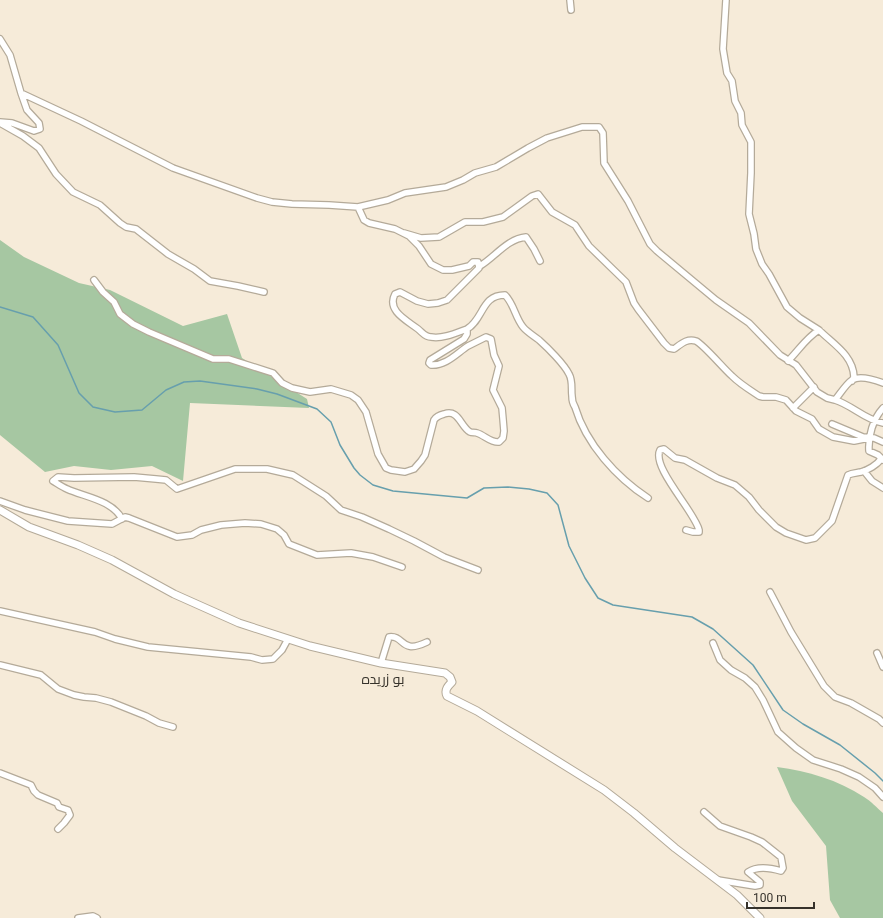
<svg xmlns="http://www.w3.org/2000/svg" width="883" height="918" viewBox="0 0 883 918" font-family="Roboto,Cairo,sans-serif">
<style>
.forest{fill:#a6c7a2}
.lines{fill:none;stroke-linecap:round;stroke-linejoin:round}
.stream{stroke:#679fad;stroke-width:1.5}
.minor-casing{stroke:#b4aa99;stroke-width:8}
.tertiary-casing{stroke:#b4aa99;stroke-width:9}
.minor{stroke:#fff;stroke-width:5.5}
.tertiary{stroke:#fff;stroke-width:7}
.labels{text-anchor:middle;stroke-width:4;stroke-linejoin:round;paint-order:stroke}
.quarter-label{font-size:14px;fill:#36322b;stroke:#f6ebd9}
</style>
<rect width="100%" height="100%" fill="#f6ebd9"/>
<path class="forest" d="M0,240L24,257L79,283L110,290L183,326L227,314L242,358L307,399L309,408L190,403L183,481L152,466L111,470L74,466L45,472L0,435Z
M777,767C808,771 838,780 864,797C871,801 877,808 883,813V918H840L830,900L826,846L792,801Z"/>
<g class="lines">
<path class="stream" d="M0,307L33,317L58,345L79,393L93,407L115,412L142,410L166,390L184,382L200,381L257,389L277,394L317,409L331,422L340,445L354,468L360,475L373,485L393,491L467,498L484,488L508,487L529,489L547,493L558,505L569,546L585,578L598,598L613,605L692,617L713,629L753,665L783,710L803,724L840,745L875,773L883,781"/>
<g class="minor-casing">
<path id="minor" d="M570,0L571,10
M726,0L723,49L727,73L732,81L735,101L741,113L742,125L751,142V173L749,214L754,234L756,249L762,264L769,274L787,307L800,318L819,330
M0,39L10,55L21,93L81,121L173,168L257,198L272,202L292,204L329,205L358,207L388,200L405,193L446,187L463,180L475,173L496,167L528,148L547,138L582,127H599L603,133L604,163L628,201L650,244L657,251L716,300L749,323L780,355L796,365L817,392L827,398L835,400C840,394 846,384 852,380C860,375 875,380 883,383
M0,122L12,123L34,131L40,129L39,123L27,110L21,93
M0,123L23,136L39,148L56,174L73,192L100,205L120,223L126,227L136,229L168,254L194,269L210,281L238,286L264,292
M358,207L364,220L369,223L395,229L409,236L419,246L431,264L443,270H452L469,266L473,262H478L479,268L447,300L438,303L428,304L417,301L400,292L395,294C386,311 408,321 418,329C423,333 425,337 431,337C443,339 456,333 467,329
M404,233L421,238L439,237L465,222H483L503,217L532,196L538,194L552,212L575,225L589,246L626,282L634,303L638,309L664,343L669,348L674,349C681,344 687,338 696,341C703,344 724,369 732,376C740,384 750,390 759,396L763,397H776L786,400L796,411L812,419L819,429L833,437L854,441L869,438
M480,266C495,257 507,239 526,237L534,249L540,261
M94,280L103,292L114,302L120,314L133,324L149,332L213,359H229L273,373L282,383L292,388L310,392L331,389L351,395L358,400L366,412L378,454L386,468L391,470L405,472L414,469L421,461L425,455L434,420C436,417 440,415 444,414C459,409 460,426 470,432C472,433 475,432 477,433C484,435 491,443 499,442L503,438L504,431L503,419L502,408L493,390L499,366L494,355L491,339L486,337C480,340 474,343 468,346C457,353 446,366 431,365L429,363L430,360L464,339L467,334V329C484,319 481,295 505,295C514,304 515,317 523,327C527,332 534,336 539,340C548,348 564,364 569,374C573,381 571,389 572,396C572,399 573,404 575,407C586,444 617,478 648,498
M788,361C799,350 806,338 819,330C833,344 853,355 854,377L852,381
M835,400C852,405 865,420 883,423
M793,408L814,387
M832,424L863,437L874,438L883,442
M883,460L878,455L869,451C868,436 873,419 883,408
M864,471L872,481L883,488
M0,501L25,510L68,521L112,524L125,517L129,518L177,537L192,535L201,530L221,525L245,523L261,524L277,529L284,535L289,544L317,555L351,553L373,557L402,567
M122,519C112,500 85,497 67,489C62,487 58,484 53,481L58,477L74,478L134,477L156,479L166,480L177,489L235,469H267L293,475L326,496L341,510L362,517L389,529L414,541L444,557L478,570
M686,530L693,532H699V530C695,512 651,467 660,450L664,449L675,458L685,460L717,478L735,485L749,497L759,510L776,527L786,533L806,540L815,538L832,521L848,475C852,473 856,473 861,472C868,470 877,465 881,459
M770,592L791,632L824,686L835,697L851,703L879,719L883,723
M0,611L95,632L115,639L148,647L251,657L262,660L273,659L282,650L288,639
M713,643L720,660L731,670L745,678L755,687L763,700L778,732L796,748L813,760L841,769L859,777L875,788L883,797
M877,653L883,667
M381,663L389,637C405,635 400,655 427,642
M0,665L41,675L58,689L74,695L84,697L96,698L111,702L146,716L159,723L173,727
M0,773L31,785L34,791L38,795L57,803L59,807L68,810L70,815L64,823L58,829
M704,812L720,826L751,837L762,842L781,857L783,868L781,871C771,868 757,866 748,872L760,882V885L755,886L718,880
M78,918L93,916L97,918"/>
</g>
<g class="tertiary-casing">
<path id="tertiary" d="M0,510L29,527L78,545L112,560L174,594L239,623L310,646L381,663L445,673L450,677L452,682C448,686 444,690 447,696L477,711L604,790L634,813L675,848L737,895L760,918"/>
</g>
<use href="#minor" class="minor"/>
<use href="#tertiary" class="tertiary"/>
</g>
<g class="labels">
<g class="quarter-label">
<text x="383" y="684">بو زريده</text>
</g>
</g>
<path d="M747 902v6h67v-6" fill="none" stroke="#36322b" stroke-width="2"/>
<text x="753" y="902" font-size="12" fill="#36322b" stroke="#f6ebd9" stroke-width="3" paint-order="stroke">100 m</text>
</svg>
